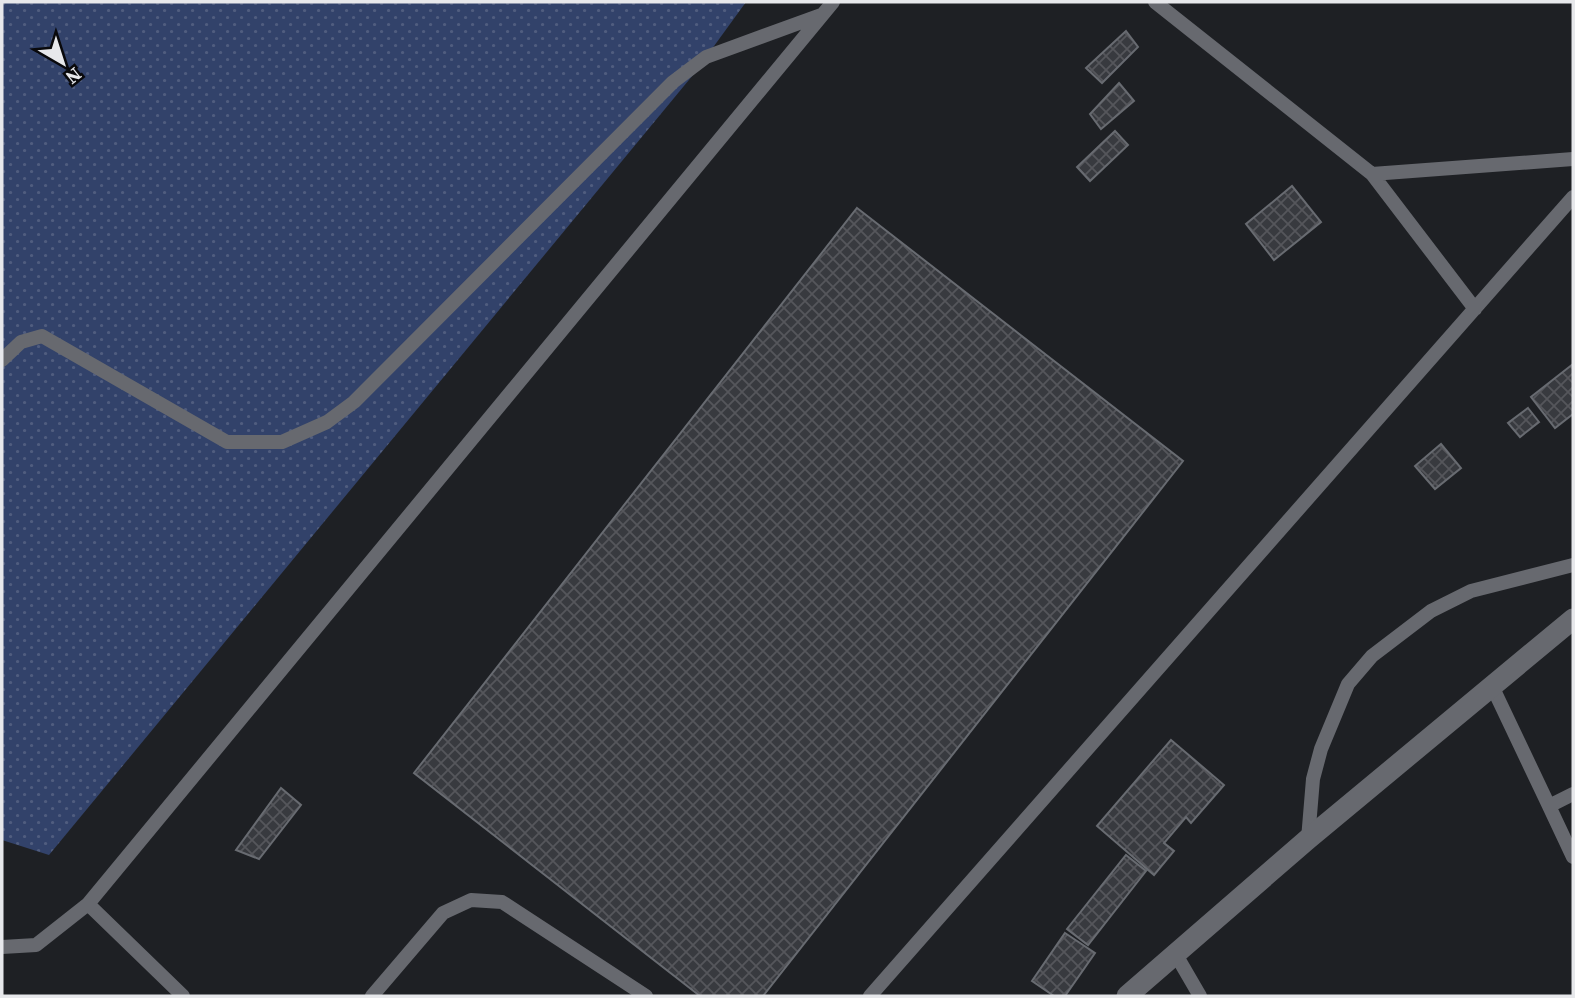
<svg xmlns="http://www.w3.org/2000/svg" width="1575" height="998" viewBox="0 0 1575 998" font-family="'Source Serif 4',serif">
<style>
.grass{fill:url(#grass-dots)}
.building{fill:url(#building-cross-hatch);stroke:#686b71;stroke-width:2}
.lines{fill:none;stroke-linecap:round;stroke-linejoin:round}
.lane{stroke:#67696f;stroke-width:14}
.street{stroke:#67696f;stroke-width:21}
</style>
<defs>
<pattern id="grass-dots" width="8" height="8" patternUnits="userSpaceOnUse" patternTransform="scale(1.75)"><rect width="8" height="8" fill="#32426a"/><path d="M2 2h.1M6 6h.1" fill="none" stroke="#505d7f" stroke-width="1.8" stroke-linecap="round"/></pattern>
<pattern id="building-cross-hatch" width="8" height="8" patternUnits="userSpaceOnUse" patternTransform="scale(1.75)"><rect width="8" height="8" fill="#383a3f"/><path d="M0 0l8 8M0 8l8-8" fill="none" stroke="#55565b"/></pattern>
</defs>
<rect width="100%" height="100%" fill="#1e2024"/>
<path class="grass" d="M2,2H746L693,75L49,855L2,840Z"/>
<path class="building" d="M1126,31L1138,47L1102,83L1086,68Z
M1119,83L1134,101L1101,129L1090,114Z
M1115,131L1128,145L1090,181L1077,167Z
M1292,186L1321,222L1274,260L1246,224Z
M857,208L1183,461L763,996H700L414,773Z
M1573,364V414L1555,428L1531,397Z
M1528,408L1539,422L1520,437L1508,423Z
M1441,444L1461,468L1435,489L1415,466Z
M1171,740L1224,785L1191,823L1186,817L1164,843L1174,851L1154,875L1097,826Z
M281,788L301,805L259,859L236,850Z
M1126,855L1146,871L1088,945L1067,929Z
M1065,933L1095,953L1065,996H1054L1032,981Z"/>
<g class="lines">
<path class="lane" d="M1155,2L1372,174L1475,309
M1372,174L1573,159
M2,360L21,342L42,336L227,442H282L327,422L354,402L673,82L706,57L821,15
M1492,686L1549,806L1573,794
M1549,806L1573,857
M1308,839L1313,779L1321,749L1348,684L1372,656L1431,611L1471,591L1573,565
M88,904L183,996
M2,947L36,945L88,904L833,2
M1175,953L1200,996
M372,996L443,913L471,900L502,902L646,996
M870,996L1573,197"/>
<path class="street" d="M1127,996L1308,839L1573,619"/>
</g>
<rect width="1575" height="998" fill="none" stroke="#e7e8eb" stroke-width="7"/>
<g transform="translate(63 63) rotate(141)" stroke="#09090c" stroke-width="5" paint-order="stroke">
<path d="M0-5L12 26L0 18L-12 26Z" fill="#e7e8eb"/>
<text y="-10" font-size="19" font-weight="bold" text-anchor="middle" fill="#e7e8eb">N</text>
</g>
</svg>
